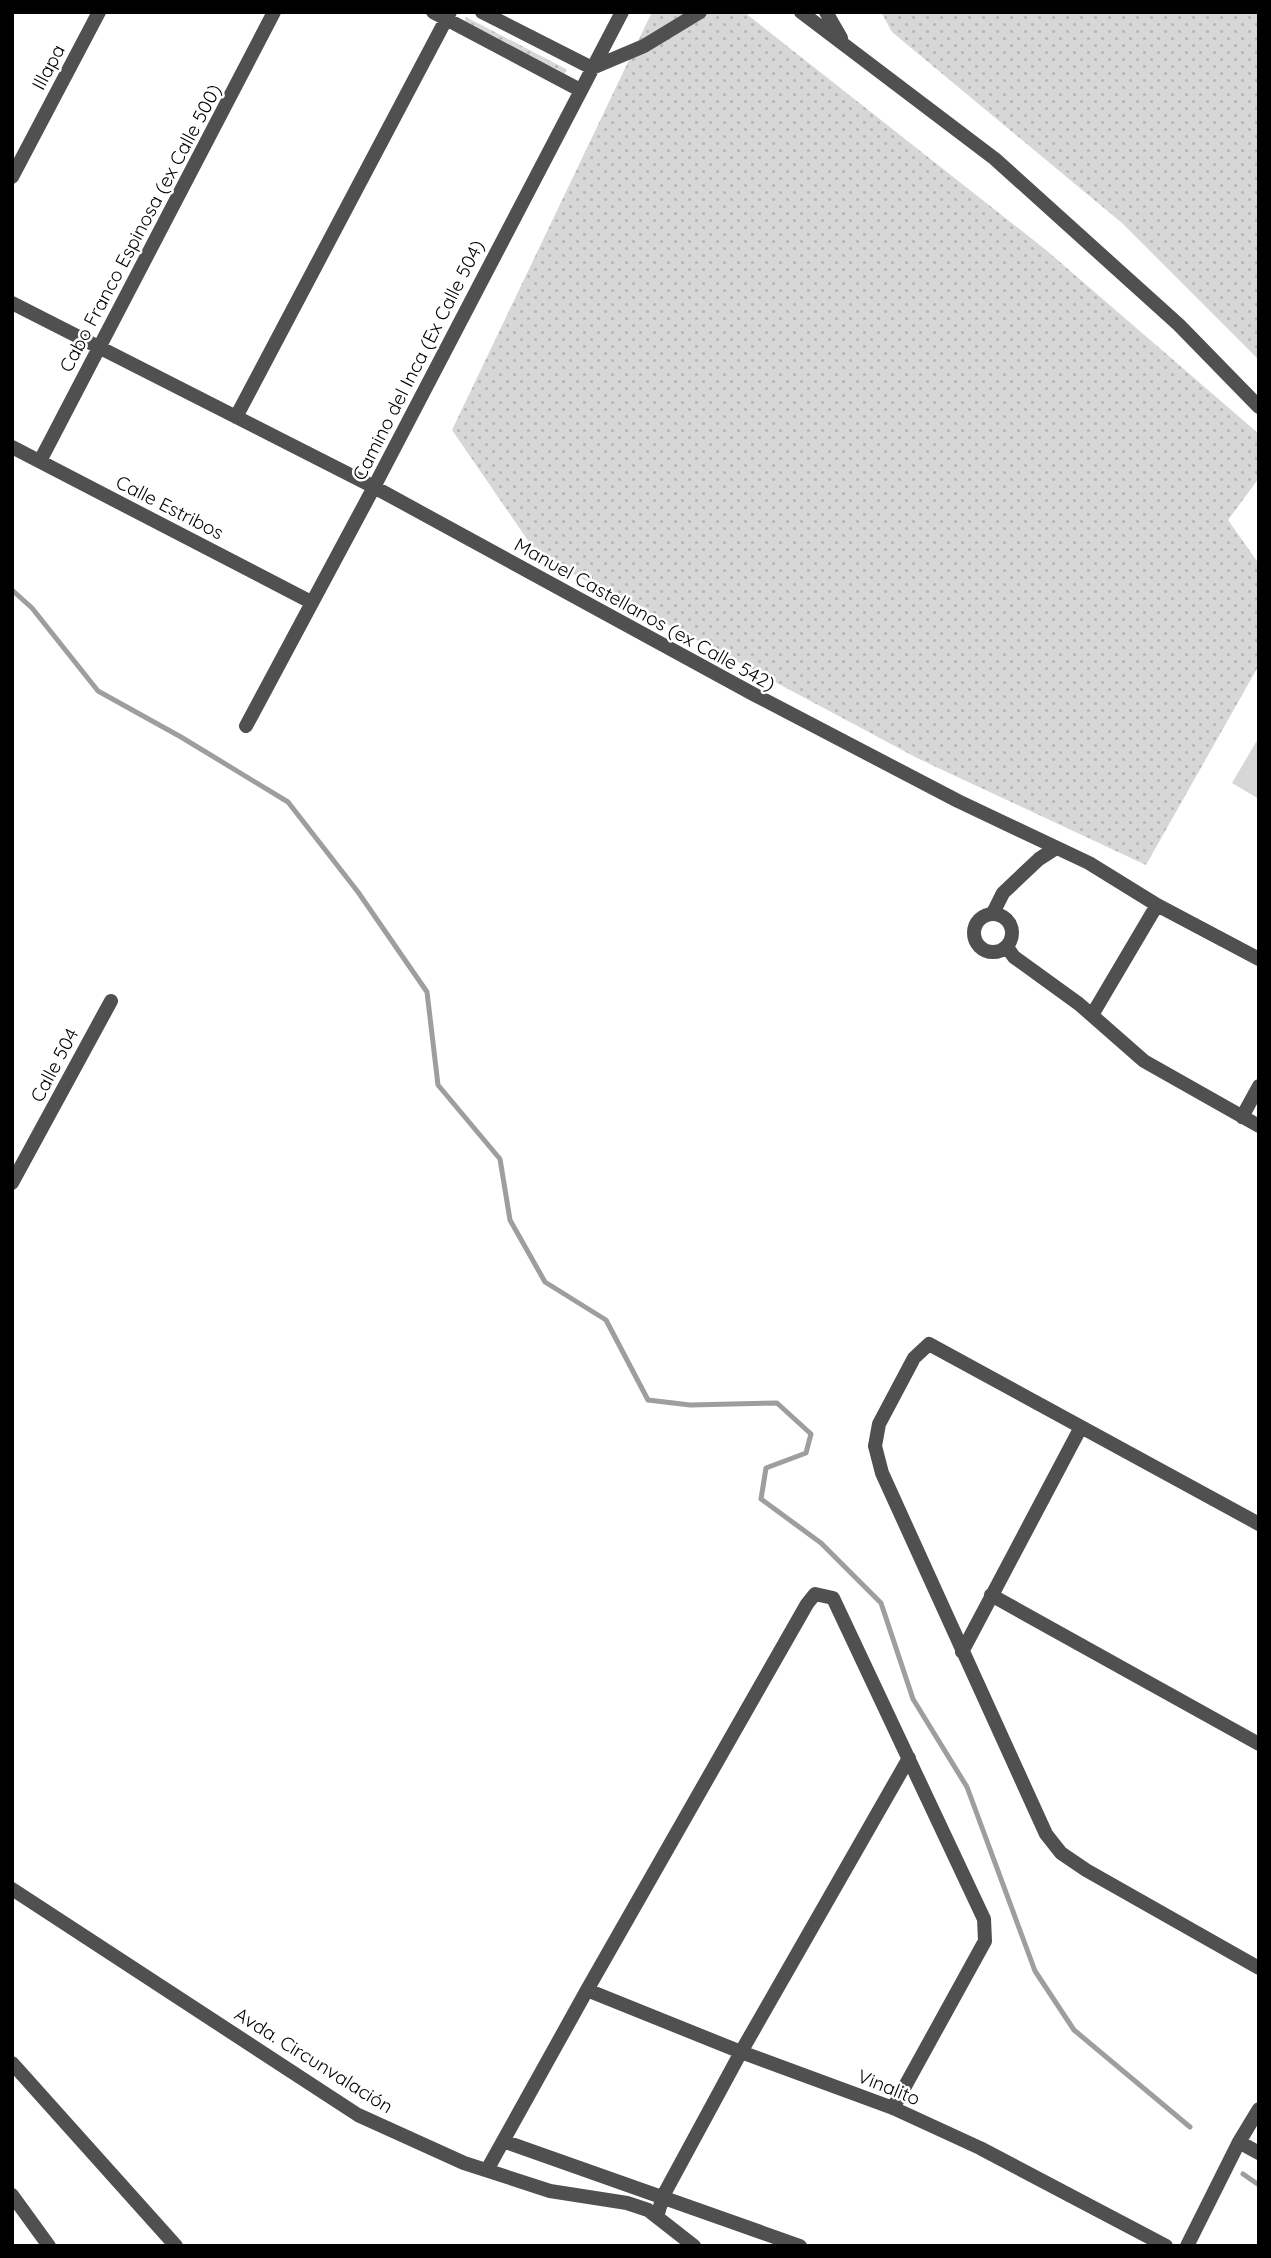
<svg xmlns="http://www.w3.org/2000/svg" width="1271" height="2258" viewBox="0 0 1271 2258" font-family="Quicksand,sans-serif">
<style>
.grass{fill:url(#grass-dots)}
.garden{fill:#d7d7d7}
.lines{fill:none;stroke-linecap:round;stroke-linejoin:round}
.stream{stroke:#9e9e9e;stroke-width:5}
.street{stroke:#505050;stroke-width:14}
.labels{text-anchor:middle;stroke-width:5;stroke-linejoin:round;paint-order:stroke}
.street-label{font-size:19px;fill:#000;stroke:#fff}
</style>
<defs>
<pattern id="grass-dots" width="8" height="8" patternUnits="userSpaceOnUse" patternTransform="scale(1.75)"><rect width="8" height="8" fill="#d7d7d7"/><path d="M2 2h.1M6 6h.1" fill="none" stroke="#b7b7b7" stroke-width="1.8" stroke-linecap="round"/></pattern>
</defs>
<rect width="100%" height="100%" fill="#fff"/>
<path class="grass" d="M652,12H744L1046,250L1259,434V478L1228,520L1259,564V665L1146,865L919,759L538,555L452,430Z
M881,12H1259V360L1122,223L892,32Z
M466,17L566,69L567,71L564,73L465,21Z"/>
<path class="garden" d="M1259,737V799L1232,783Z"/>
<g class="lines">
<path class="stream" d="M12,590L32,608L98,691L181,737L288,802L358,892L427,992L438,1085L500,1159L510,1220L545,1282L606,1320L648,1400L690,1405L777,1403L811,1434L806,1453L766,1468L761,1499L821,1543L881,1603L913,1699L967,1787L1035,1971L1074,2030L1190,2127
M1243,2174L1259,2185"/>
<path class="street" d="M433,12L580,90
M482,12L592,68L644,46L700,12
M801,12L995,159L1179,325L1259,407
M826,12L841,38
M12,177L99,12
M12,303L374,487L755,695L958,801L1089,863L1157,905L1259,959
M236,417L450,12
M12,447L311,602
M40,461L274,12
M246,726L374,487L622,12
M993,913L1003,893L1039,859L1056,848
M974 933a19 19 0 1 1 38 0a19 19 0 1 1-38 0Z
M1007,947L1014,957L1079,1004L1144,1061L1259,1126
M1092,1015L1157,905
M1242,1117L1259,1086
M12,1183L111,1001
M1259,1524L929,1344L914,1358L879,1424L875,1446L882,1473L1046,1834L1061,1853L1086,1870L1259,1968
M991,1595L1259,1744
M962,1652L1081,1427
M12,1889L358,2115L464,2163L550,2191L627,2203L648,2210L694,2246
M587,1990L741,2052L893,2108L980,2148L1166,2246
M12,2063L176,2246
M503,2141L800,2246
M1239,2142L1259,2153
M487,2170L587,1990L807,1604L815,1594L833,1598L984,1919L985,1941L893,2108
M12,2195L49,2246
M657,2217L663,2196L741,2052L909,1758
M1187,2246L1239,2142L1259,2109"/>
</g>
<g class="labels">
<g class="street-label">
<text transform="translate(48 67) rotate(-62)" y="7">Illapa</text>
<text transform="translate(140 228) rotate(-62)" y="7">Cabo Franco Espinosa (ex Calle 500)</text>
<text transform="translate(418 360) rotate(-63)" y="7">Camino del Inca (Ex Calle 504)</text>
<text transform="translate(170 507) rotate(27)" y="7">Calle Estribos</text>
<text transform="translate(645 614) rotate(29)" y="7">Manuel Castellanos (ex Calle 542)</text>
<text transform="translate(54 1065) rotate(-62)" y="7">Calle 504</text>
<text transform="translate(314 2060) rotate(32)" y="7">Avda. Circunvalación</text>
<text transform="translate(889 2087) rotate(22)" y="7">Vinalito</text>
</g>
</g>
<rect width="1271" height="2258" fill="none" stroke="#000000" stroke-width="28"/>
</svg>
